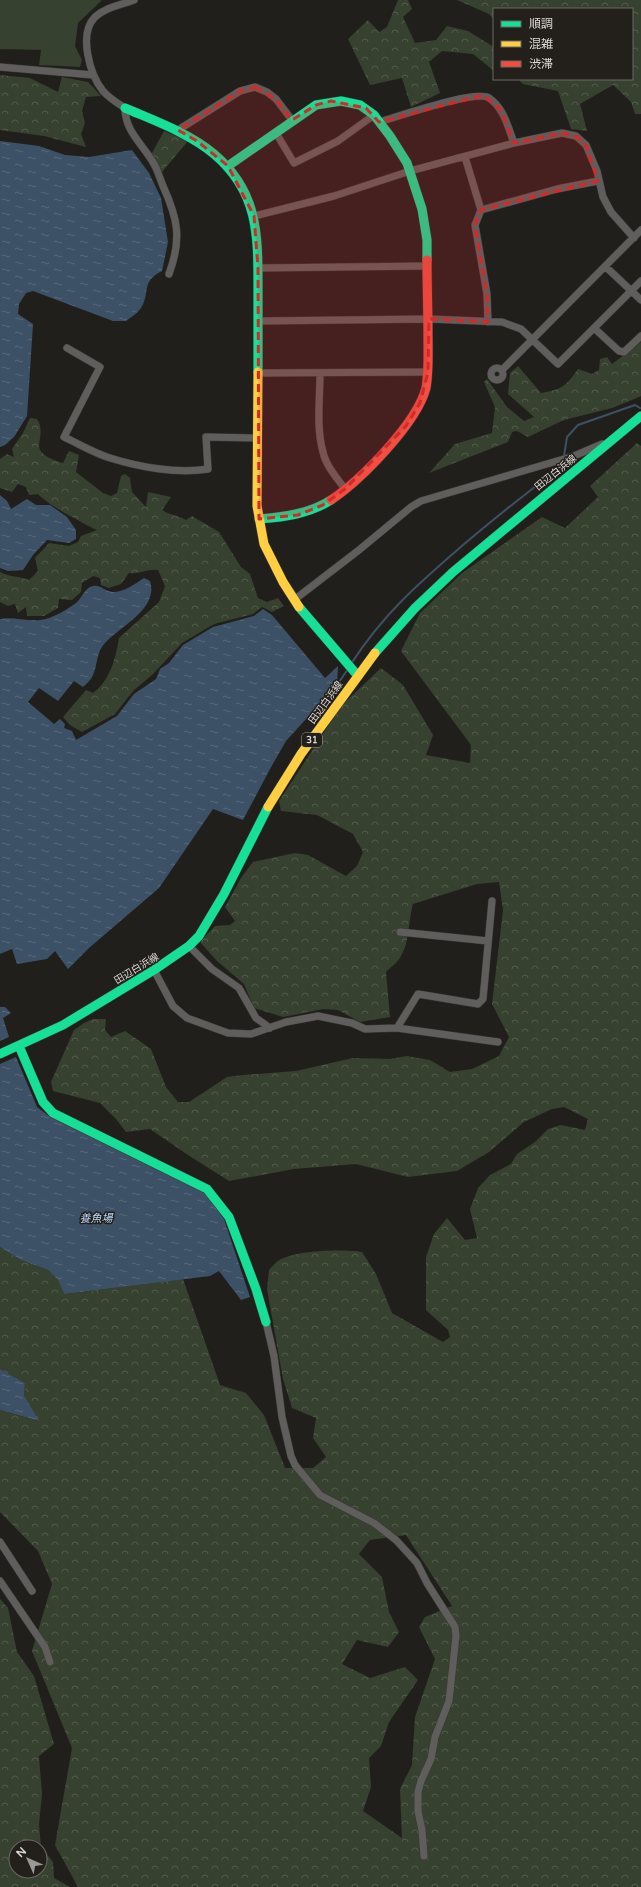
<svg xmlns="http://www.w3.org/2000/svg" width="641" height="1887" viewBox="0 0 641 1887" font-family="'Varela Round','Noto Sans JP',sans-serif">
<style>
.green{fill:#36412f}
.forest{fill:url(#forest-crowns);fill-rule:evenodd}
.water{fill:url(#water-ripples)}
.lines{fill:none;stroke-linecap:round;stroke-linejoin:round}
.stream{stroke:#3c5165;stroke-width:2}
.street-casing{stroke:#3c3b38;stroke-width:8}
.fast-casing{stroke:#3c3b38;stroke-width:10}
.slow-casing{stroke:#3c3b38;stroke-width:10}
.jam-casing{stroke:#3c3b38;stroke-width:10}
.street{stroke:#5f5e5c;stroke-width:7}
.fast{stroke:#16e098;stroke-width:9}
.slow{stroke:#ffcf43;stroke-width:9}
.jam{stroke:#f24e42;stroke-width:9}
.marked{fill:#d62828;fill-opacity:0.2;stroke:#d62828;stroke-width:3;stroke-dasharray:8 5;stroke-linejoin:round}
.labels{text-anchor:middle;stroke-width:3;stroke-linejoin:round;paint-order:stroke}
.shield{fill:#231f1a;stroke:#a4a19e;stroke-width:1}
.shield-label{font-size:9px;font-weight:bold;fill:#dcd9d6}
.street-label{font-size:10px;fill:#dcd9d6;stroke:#231f1a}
.water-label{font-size:11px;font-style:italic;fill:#b5d7fa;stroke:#231f1a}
</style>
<defs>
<pattern id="forest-crowns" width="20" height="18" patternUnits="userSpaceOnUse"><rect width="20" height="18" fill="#36412f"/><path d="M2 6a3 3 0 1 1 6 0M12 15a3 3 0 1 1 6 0" fill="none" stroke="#525c4c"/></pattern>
<pattern id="water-ripples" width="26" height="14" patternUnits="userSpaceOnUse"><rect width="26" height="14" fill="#3c5165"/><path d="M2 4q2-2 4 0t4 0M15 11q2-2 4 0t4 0" fill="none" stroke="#58697a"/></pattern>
</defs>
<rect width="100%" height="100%" fill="#211f1c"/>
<path class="green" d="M0,0H102L78,23L75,46L82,60L80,67L39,65L41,50L0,49Z"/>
<path class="forest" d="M398,0H408L412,9L403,17L415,43L436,40L447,26L468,31L494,47V71L473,54L442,51L429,62L440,93L411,107L402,78L370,85L348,39L368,20L379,32L387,27Z
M457,0H641V114H635L631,102L613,85L580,104L587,131L571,129L558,91L523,84L518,79H632V9H494V20L489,14Z
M0,75L30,78L58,92L62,77L88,82L101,96L86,97L82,111L85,123L81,134L86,147L44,136L0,130Z
M164,131L188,141L162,172L151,155Z
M641,342V396L639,397L612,408L564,420L528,437L517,431L512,432L508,442L429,473L455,444L492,433L495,407L484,382L487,379L507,407L524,421L534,417L508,394L510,373L518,366L541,393C563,389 566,386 578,369L592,374L599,370L600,359L607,357L612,364Z
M30,418L37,419C50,440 21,450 63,463L69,451L79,455L76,472L103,493L111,496L117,493L121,476L125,474L130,478L132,492L146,507L148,492L171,497L162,510C170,515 177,515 186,520L192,516L219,532L241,567L250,574L258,598L267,602L278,598L284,606L272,612L262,607L253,614L214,624L182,643L152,675L133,691L115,714L82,732L70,725L63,717L86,690L93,693C110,681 116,657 119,638L159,602L165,586L158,570C146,569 141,574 129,573L121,584L109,588L101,585L100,578L93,576L82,583L81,592L72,600L59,599L58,608L44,616H27L26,607L18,613L15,604L8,606L0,602V572C9,577 19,576 29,580L38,571L35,558L49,543L69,546L78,542L81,536L97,530C82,523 48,505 38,494L29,495L26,487L18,484L12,492L0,488V459L7,454L14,457L12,449L23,433Z
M637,443L641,446V1887H78L55,1845L72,1748L32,1651L52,1584L38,1551L0,1512V1410L38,1421L24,1395L25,1383L0,1369V1247L21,1260L48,1270L58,1280L62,1290L66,1294L183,1279L220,1385L246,1393L264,1415L285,1468H313L326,1457L313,1438L316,1418L292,1408L283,1379L267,1289L269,1270C272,1267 275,1263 278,1261C294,1250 343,1249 362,1252L376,1274L392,1313L443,1342L450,1337L448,1330L426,1310V1257L434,1234L447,1218L465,1240L477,1238L470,1209L478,1188L490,1175L511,1164L517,1154L535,1142L548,1129L561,1125L585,1130L588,1119L564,1107L552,1109L524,1122L489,1152L457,1171L408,1177L356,1164L294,1169L229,1181L188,1155L150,1129L126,1132L116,1119L100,1103L53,1091L51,1082L74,1030L84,1023L93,1019H106L105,1030L111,1037L125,1031L151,1049L166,1087L178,1102H189L227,1077L243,1075L296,1071L353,1058L390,1059L407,1056L430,1060L450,1072L472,1069L499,1056L509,1037L492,1004L503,910L499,882L477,884L413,904C408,920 410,941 401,956C398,962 391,967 386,972L390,1017L360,1022L338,1010L323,1009L283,1017L254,1008L244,984L217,961L200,942L215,926L230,925L235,921L225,907L241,878L253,862L295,853L308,855L346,876L357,866L363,852L353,834L317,815L281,811L279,801L342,705L381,668L403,685L433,735L426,755L470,763L471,745L401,651L420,613L462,573L542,517L565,528L598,497L590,486ZM406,1535L452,1606L425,1617L419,1627L435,1659L415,1717L412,1765L400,1789L402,1838L363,1811L371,1787L369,1758L381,1746L389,1722L418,1680L405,1667L370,1678L342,1664L357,1640L388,1647L399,1632L389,1612L382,1577L359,1554L370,1540Z
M0,1599L8,1608L17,1652L34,1676L54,1744L39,1756L42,1794L39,1825L41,1847L53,1862L54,1878L70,1887H0ZM16,1847H40V1871H16Z"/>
<path class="water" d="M0,141L39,146L65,155L89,157L132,150L149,173L161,198L168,242L162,271C140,282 151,292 141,308C138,313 131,317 126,321H113L33,291L26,293L19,304L18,314L33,324L27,416L14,437L5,445L0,447Z
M0,495L7,501L11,509L27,499L36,505H50L67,517L76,530V539L69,543L47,540L33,555L23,570L8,571L0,568Z
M144,578L150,581C159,609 120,626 105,643C96,652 98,664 93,675C91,680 87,683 83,687L74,681L58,701L39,688L28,702L54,724L60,719L65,724L64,728L72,731L76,740L117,716L134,694L156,679L160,669L169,663L183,645L213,627L254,616L263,609L272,615L325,678L338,666L337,685L286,741L270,769L243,820L213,809L159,888L89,948L68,969L55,951L47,959L17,964L12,949L0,954V619C14,616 29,623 46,619C56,616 68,609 76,603C83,597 84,588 93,586C100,584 106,592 113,592C124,592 135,584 144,578Z
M0,1007H5L11,1013L3,1018L9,1037L0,1041Z
M16,1057L37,1107L49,1116L183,1181L206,1194L224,1219L250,1297L241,1300L219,1271L210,1276L65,1294L62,1290L58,1280L48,1270L21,1260L0,1247V1064Z
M0,1369L25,1383L24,1395L39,1421L0,1410Z"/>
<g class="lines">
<path class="stream" d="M564,456L567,437L578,425L635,405L640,408
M351,664C383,614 419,583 463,545C496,517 530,490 565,464L564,460
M337,685L348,669"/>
<g class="street-casing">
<path id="street" d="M134,0C121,5 106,7 95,17C78,34 90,75 103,91C109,98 117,103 125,108C125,132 143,144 154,164C158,171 160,179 163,186C178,219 182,239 169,274
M0,67L93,75
M379,122C397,117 477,89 489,98C504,108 508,127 514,143
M178,130L240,91L255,87L267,92L276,99L292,120
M276,133L294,163L338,141L374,115
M465,157L481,210L475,225L487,294L488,322
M481,210L557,189L598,181
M254,216L334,196L410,171L514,143L562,133L576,136L586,145L597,171L603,197L611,212L634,238
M606,267L641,300
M258,268L427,266
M259,321L429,319L502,322L521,329L558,364L641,281
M594,328L619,351L624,352L641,336
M67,348L100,367L64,437C79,444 94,453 110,458C139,467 177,474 208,469L206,437L258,438
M491 374a6 6 0 1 1 12 0a6 6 0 1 1-12 0Z
M502,370L641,230
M258,373L428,372
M320,374C320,399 316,427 323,452C326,466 337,478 345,489
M294,600L359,550L411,507L421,501L574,456L602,444
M400,932L488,941
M189,946L212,969L239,988L256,1018L270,1028
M154,970L173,1006L187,1018L228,1033L251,1034L286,1022L318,1016L352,1023L365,1029L397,1028L498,1042
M397,1028L418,994L478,1004L483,999L492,901
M266,1322L274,1356L282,1417L291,1456L295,1465L320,1495L374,1523L396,1540L417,1563L427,1583L455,1627L456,1636L449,1701L435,1737L431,1759L421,1781L418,1792V1811L422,1830L424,1856
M0,1542L32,1591
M0,1581L45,1647L50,1662"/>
</g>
<g class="fast-casing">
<path id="fast" d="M125,108C155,121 189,133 214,154C259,192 258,236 258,290C258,318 258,345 258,372
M228,166L316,105L341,101L360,105L374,115L390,136L407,163L422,209L427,240V260
M259,519C284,517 309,514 331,500
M299,607L358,676
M375,653L415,608L453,572L641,416
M19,1046L43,1102L53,1113L207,1189L229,1217L256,1289L266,1322
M0,1054L63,1025L154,970L189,946L199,936L224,894L268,807"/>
</g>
<g class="slow-casing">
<path id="slow" d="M258,372L257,506L264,544L283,582L299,607
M268,807L301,754L375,653"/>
</g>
<g class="jam-casing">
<path id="jam" d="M331,500C361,480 417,423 426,388C429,371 428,353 428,336C428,311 427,285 427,260"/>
</g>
<use href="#street" class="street"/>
<use href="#fast" class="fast"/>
<use href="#slow" class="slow"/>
<use href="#jam" class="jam"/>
</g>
<path class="marked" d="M255,87L276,99L292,120L316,105L331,101L366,108L379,122L483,95L501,110L514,143L562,133L576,136L586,145L598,181L481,210L475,225L487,294L488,322L429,319L428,372L420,403L406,426L345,489L323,505L298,515L259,519L258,268L254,216L228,166L197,141L178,130L240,91Z"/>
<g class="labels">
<rect class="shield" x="302" y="733" width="20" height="14" rx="3"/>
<g class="shield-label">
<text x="312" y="743">31</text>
</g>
<g class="street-label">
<text transform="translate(555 472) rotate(-39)" y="4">田辺白浜線</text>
<text transform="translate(325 702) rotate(-54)" y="4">田辺白浜線</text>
<text transform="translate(136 968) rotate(-31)" y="4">田辺白浜線</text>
</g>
<g class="water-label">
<text x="96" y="1222">養魚場</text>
</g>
</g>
<rect x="493" y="8" width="140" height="72" fill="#231f1a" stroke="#6d6965"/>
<rect x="501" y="21" width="20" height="6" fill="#16e098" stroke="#6d6965"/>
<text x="529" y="28" font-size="12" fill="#dcd9d6">順調</text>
<rect x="501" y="41" width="20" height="6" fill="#ffcf43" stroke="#6d6965"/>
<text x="529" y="48" font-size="12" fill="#dcd9d6">混雑</text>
<rect x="501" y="61" width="20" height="6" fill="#f24e42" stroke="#6d6965"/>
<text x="529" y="68" font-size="12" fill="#dcd9d6">渋滞</text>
<g transform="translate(28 1859) rotate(315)"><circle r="19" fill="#231f1a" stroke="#6d6965"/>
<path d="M0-3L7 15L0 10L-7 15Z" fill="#9b9895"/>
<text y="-6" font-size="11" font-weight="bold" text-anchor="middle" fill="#dcd9d6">N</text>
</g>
</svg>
